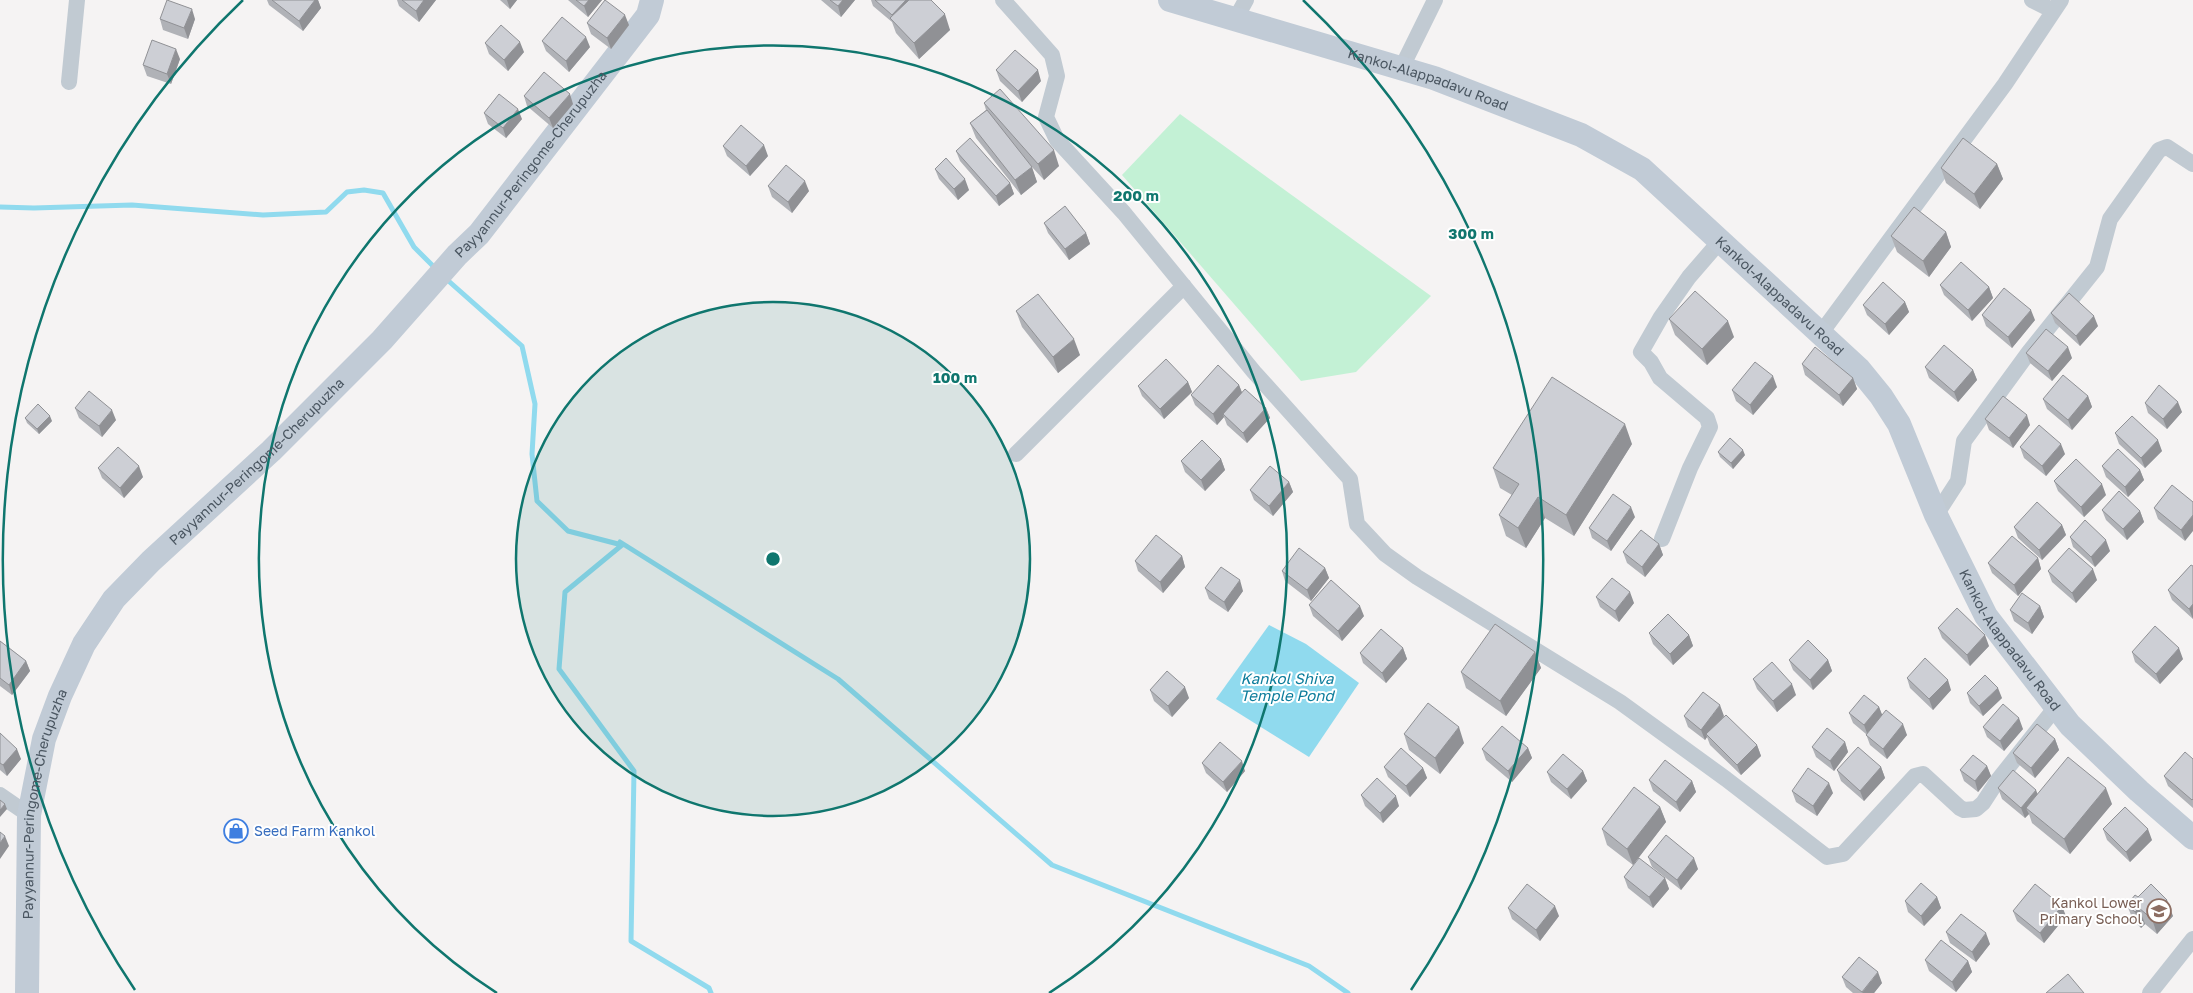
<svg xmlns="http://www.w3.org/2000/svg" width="2193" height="993" viewBox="0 0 2193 993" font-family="'Golos Text',sans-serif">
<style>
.green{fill:#c3f1d5}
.water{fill:#90daee}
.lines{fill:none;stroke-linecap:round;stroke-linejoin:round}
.stream{stroke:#90daee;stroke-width:5}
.street{stroke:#c1cad2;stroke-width:16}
.secondary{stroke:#c1cbd6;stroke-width:24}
.wall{fill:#b0b2b7}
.shaded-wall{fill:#909195}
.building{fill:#cdcfd5;stroke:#909195}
.ring{fill:none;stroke:#0f766e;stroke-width:2.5}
.labels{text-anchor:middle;stroke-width:4;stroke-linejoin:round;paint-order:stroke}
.street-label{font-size:14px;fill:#4a5661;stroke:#fff}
.shop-label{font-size:14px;fill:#366cbe;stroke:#fff;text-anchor:start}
.education-label{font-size:14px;fill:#785e54;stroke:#fff;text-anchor:end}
.water-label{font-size:15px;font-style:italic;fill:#0c7c9b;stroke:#fff}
.centre{fill:#0f766e;stroke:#fff;stroke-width:2.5}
.ring-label{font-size:15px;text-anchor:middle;font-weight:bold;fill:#0f766e;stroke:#fff;stroke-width:4;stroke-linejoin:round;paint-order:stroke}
</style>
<rect width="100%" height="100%" fill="#f5f3f3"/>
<path class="green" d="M1180,114L1431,296L1356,372L1301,381L1122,175Z"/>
<path class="water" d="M1269,625L1306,644L1359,683L1309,757L1216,699Z"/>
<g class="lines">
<path class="stream" d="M0,207L34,208L132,205L263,215L326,212L347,192L364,190L383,193L414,247L436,269
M444,277L522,346L535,404L532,454L537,501L568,531L622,545
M620,542L838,679L1052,865L1309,966L1348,993
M622,545L565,592L559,669L634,771L631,941L709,988L711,993"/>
<path class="street" d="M1003,0L1052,55L1057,76L1046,117L1057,140L1124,213L1254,372L1350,479L1357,524L1385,554L1417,577L1620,702L1726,779L1827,857L1843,854L1915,776L1923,774L1960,808L1964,810L1976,809L1983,803L1998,780L2056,707
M2032,0L2052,10
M1235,20L1246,0
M1401,69L1435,0
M69,82L77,0
M1821,333L2005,84L2061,0
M1016,454L1184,286
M1936,515L1958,481L1964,441L2029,352L2097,267L2110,219L2159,150L2167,147L2193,164
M1662,539L1690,468L1710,427L1707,418L1660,378L1651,362L1641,352L1661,317L1689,277L1721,240
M0,795L29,815
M2150,993L2193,939"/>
<g class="secondary">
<path id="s1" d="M1170,0L1434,78L1581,135L1642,169L1859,369L1881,396L1899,424L1936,515L1986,616L2070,725L2139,791L2193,838"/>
<path id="s2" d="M27,993L29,815L44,739L60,696L84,644L114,599L151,561L271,451L382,340L457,255L479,234L648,15L652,0"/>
</g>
</g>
<path class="wall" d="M267,0H318L321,8L303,31L269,5Z
M397,0H436L419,22L399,6Z
M500,0H517L510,9Z
M568,0H602L588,17Z
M821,0H855L841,17Z
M871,0H931L950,30L919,59L896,33L892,22L873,6Z
M160,19H195L188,39L163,30Z
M587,23L629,25L611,49L591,34Z
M542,41L590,47L569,72L546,51Z
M485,43L524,52L508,71L489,54Z
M180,59L171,84L147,76L143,65Z
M996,70L1041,81L1022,102L1000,81Z
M524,96L573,104L553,128L527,106Z
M984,103L1059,166L1044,180L1031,166L1037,182L1021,195L976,138L970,123L986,110Z
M484,113L522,119L506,138L488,124Z
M723,146L768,156L750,176L727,156Z
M956,151L1010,183L1014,194L999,206L960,161Z
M1997,164L2003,179L1980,209L1946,183L1941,168Z
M935,169L969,190L958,200L939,179Z
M768,186L809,191L792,213L772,197Z
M1044,223L1086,233L1090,244L1069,260L1048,233Z
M1946,232L1951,247L1929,277L1897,252L1891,236Z
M1940,285L1989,287L1993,298L1972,321L1944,295Z
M1905,302L1909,312L1889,335L1867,315L1863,305Z
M1016,311L1080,355L1058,373L1022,327Z
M2051,313L2098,326L2080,346L2055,323Z
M1982,315L2035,320L2012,348L1986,326Z
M1669,319L1734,337L1707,365L1675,335Z
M2026,353L2072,358L2052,381L2030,363Z
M1802,364L1853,378L1857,389L1843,406L1805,375Z
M1925,367L1973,370L1977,380L1958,402L1929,378Z
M1188,382L1192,392L1164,419L1142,396L1138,386Z
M1239,385L1242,393L1266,408L1270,418L1247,443L1227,425L1224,417L1217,425L1195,405L1191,395Z
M1777,387L1753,415L1736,401L1732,390Z
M2088,396L2092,407L2072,430L2047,409L2043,399Z
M2145,403L2182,412L2167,429L2148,413Z
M75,408L116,420L102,437L79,418Z
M25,418L52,421L39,434L27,423Z
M1985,419L2030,425L2013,448L1989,430Z
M2115,433L2162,451L2145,468L2119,444Z
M1632,444L1574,536L1545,518L1526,548L1506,536L1499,515L1512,495L1500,488L1493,468Z
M2020,447L2065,454L2046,476L2024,458Z
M1718,452L1745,455L1733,469L1720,457Z
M1221,459L1225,470L1205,491L1185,472L1181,461Z
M2102,466L2140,470L2144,480L2128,497L2106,477Z
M98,468L143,477L124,498L102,478Z
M2054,481L2106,495L2084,517L2058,491Z
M1289,482L1293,492L1273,516L1254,500L1250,490Z
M2172,485L2185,541L2158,519L2154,508Z
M2102,510L2140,511L2144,522L2127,540L2106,520Z
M1635,517L1611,551L1592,538L1589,528Z
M2062,525L2066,535L2042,560L2018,538L2014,527Z
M2070,537L2110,551L2095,567L2073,547Z
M1659,544L1663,555L1645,577L1627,563L1623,552Z
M1182,556L1185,567L1163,593L1138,571L1135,561Z
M2038,558L2041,569L2018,596L1992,573L1988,563Z
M2191,565L2193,619L2172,600L2168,590Z
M1325,568L1329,578L1311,601L1285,581L1282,571Z
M2048,571L2097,580L2076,603L2052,582Z
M1205,588L1243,591L1228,612L1209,599Z
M1596,597L1634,603L1619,622L1600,607Z
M1309,605L1364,616L1342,641L1313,616Z
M2040,606L2044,617L2032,634L2014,621L2010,610Z
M1938,628L1989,646L1970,666L1942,638Z
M1649,633L1689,635L1693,646L1673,665L1653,644Z
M0,641L26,661L30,671L12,695L0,686Z
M1403,648L1407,659L1386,683L1363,663L1360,653Z
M1535,652L1541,668L1506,716L1466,688L1461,672Z
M2132,652L2183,659L2160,684L2135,662Z
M1789,660H1828L1832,671L1813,690L1793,670Z
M1907,678L1951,690L1933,710L1910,688Z
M1753,679L1796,695L1777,712L1757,689Z
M1150,690L1189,698L1172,717L1154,701Z
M1967,693L2002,698L1983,716L1970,703Z
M1879,707L1882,715L1907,735L1887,759L1870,745L1866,734L1853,723L1849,713Z
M1684,716H1724L1721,719L1757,745L1761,756L1741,775L1710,745L1707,737L1705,740L1688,727Z
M1983,727L2023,729L2004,751L1987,737Z
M0,733L21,759L7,776L0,770Z
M1404,734L1464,743L1440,774L1409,750Z
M2055,739L2059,750L2035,778L2017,763L2013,753Z
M1845,742L1848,752L1834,771L1816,757L1812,747Z
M1528,748L1532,758L1512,782L1486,760L1482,749Z
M2193,759V808L2168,786L2164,776Z
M1202,763L1245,771L1227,792L1206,773Z
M1987,766L1991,776L1978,792L1964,781L1960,770Z
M1384,767L1423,768L1427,778L1410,797L1388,777Z
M1881,767L1885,778L1864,801L1841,781L1837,770Z
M1583,771L1587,781L1571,799L1551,782L1547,772Z
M1649,780L1692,781L1696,792L1680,812L1653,791Z
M1998,788L2038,794L2112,804L2070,854L2032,823L2029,814L2025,818L2002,799Z
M1792,791L1833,793L1817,816L1796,802Z
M1361,795L1399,806L1383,823L1365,806Z
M1660,807L1666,822L1633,865L1607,845L1602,829Z
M2103,829L2152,840L2130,862L2107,840Z
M1648,857L1698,869L1681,890L1652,867Z
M1624,877L1665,878L1669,889L1653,908L1628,888Z
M1937,897L1941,908L1924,926L1908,912L1905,901Z
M2138,897L2173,916L2157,934L2145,924L2141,928L2133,920L2127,905Z
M1508,908L1559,916L1540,941L1512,919Z
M2013,911L2066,916L2044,943L2017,921Z
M1946,932L1990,944L1976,962L1950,943Z
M1925,960L1968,961L1972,972L1956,992L1929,971Z
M1842,977L1882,983L1874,993H1853L1846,987Z"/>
<path class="shaded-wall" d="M315,0H318L321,8L303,31L299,21Z
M424,0H436L419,22L416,11Z
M507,0H517L510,9Z
M589,0H602L588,17L584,6Z
M843,0H855L841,17L838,6Z
M906,0H915L892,15Z
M192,9L195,19L188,39L184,28Z
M945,14L950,30L919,59L914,43Z
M625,15L629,25L611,49L607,38Z
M586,37L590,47L569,72L566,61Z
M520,42L524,52L508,71L504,60Z
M176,49L180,59L171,84L167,74Z
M1038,70L1041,81L1022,102L1018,91Z
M570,94L573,104L553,128L549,118Z
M518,109L522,119L506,138L503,128Z
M764,145L768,156L750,176L746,166Z
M1054,150L1059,166L1044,180L1038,164Z
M1997,164L2003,179L1980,209L1974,194Z
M1032,167L1037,182L1021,195L1015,180Z
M965,179L969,190L958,200L954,189Z
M805,181L809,191L792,213L788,202Z
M1010,183L1014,194L999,206L996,196Z
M1946,232L1951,247L1929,277L1923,261Z
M1086,233L1090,244L1069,260L1065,249Z
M1989,287L1993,298L1972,321L1968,310Z
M1905,302L1909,312L1889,335L1885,324Z
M2031,310L2035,320L2012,348L2008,337Z
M2094,316L2098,326L2080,346L2076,336Z
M1728,321L1734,337L1707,365L1702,349Z
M1074,339L1080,355L1058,373L1053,357Z
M2068,347L2072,358L2052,381L2048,371Z
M1973,370L1977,380L1958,402L1954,392Z
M1773,376L1777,387L1753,415L1750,405Z
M1853,378L1857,389L1843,406L1839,395Z
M1188,382L1192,392L1164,419L1160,409Z
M1239,385L1243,395L1223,414L1224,417L1217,425L1213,414Z
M2088,396L2092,407L2072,430L2068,420Z
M2178,402L2182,412L2167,429L2163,419Z
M1266,408L1270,418L1247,443L1243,433Z
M112,410L116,420L102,437L99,426Z
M2027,415L2030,425L2013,448L2009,438Z
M50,416L52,421L39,434L37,429Z
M1625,424L1632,444L1574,536L1566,515Z
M2158,440L2162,451L2145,468L2141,458Z
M2061,444L2065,454L2046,476L2042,466Z
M1743,450L1745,455L1733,469L1731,463Z
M1221,459L1225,470L1205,491L1201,480Z
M139,466L143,477L124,498L120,488Z
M2140,470L2144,480L2128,497L2125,487Z
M1289,482L1293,492L1273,516L1269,506Z
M2102,484L2106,495L2084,517L2081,507Z
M1538,497L1545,518L1526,548L1518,528Z
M1631,507L1635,517L1611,551L1607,541Z
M2140,511L2144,522L2127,540L2123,529Z
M2193,515V531L2185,541L2181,530Z
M2062,525L2066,535L2042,560L2039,550Z
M2106,540L2110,551L2095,567L2091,557Z
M1659,544L1663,555L1645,577L1642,567Z
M1182,556L1185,567L1163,593L1160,582Z
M2038,558L2041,569L2018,596L2014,585Z
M1325,568L1329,578L1311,601L1307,590Z
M2093,569L2097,580L2076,603L2072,593Z
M1240,580L1243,591L1228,612L1224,602Z
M1630,592L1634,603L1619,622L1615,611Z
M2193,604V619L2189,609Z
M1360,606L1364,616L1342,641L1338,631Z
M2040,606L2044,617L2032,634L2028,623Z
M1689,635L1693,646L1673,665L1670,654Z
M1985,635L1989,646L1970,666L1967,655Z
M1403,648L1407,659L1386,683L1382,673Z
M2179,648L2183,659L2160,684L2156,674Z
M1535,652L1541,668L1506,716L1500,701Z
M1828,660L1832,671L1813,690L1810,680Z
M26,661L30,671L12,695L9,685Z
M1948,680L1951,690L1933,710L1929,699Z
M1792,684L1796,695L1777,712L1773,701Z
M1185,687L1189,698L1172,717L1168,706Z
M1998,688L2002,698L1983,716L1979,706Z
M1720,705L1724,716L1708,736L1706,734L1707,737L1705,740L1701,730Z
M1879,707L1883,717L1868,736L1864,725Z
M2019,718L2023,729L2004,751L2000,741Z
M1903,724L1907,735L1887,759L1883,749Z
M1459,727L1464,743L1440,774L1435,758Z
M2055,739L2059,750L2035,778L2031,768Z
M1845,742L1848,752L1834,771L1830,761Z
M1757,745L1761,756L1741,775L1737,765Z
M1528,748L1532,758L1512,782L1508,771Z
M17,749L21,759L7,776L3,765Z
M1242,761L1245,771L1227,792L1223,782Z
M1987,766L1991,776L1978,792L1975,781Z
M1881,767L1885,778L1864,801L1860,791Z
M1423,768L1427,778L1410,797L1406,786Z
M1583,771L1587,781L1571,799L1567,789Z
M1692,781L1696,792L1680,812L1676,802Z
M1829,783L1833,793L1817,816L1813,806Z
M2106,788L2112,804L2070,854L2064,839Z
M2036,790L2040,800L2026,808L2029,814L2025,818L2021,808Z
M1396,796L1399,806L1383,823L1380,813Z
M5,804L7,809L0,817V810Z
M1660,807L1666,822L1633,865L1627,849Z
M2148,829L2152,840L2130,862L2126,852Z
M5,836L9,846L0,859V843Z
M1694,858L1698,869L1681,890L1677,880Z
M1665,878L1669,889L1653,908L1649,897Z
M1937,897L1941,908L1924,926L1921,916Z
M2167,900L2173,916L2157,934L2152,919Z
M1555,906L1559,916L1540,941L1536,930Z
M2062,906L2066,916L2044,943L2040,933Z
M2139,908L2145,924L2141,928L2135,912Z
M1986,933L1990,944L1976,962L1972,952Z
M1968,961L1972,972L1956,992L1952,982Z
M1878,972L1882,983L1874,993H1862Z"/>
<path class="building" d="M167,0L192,9L184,28L160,19Z
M272,0H315L299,21Z
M402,0H424L416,11Z
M576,0H589L584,6Z
M605,0L625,15L607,38L587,23Z
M830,0H843L838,6Z
M875,0H906L892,15Z
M909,0H931L945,14L914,43L890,18Z
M562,17L586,37L566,61L542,41Z
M501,25L520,42L504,60L485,43Z
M152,40L176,49L167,74L143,65Z
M1015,50L1038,70L1018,91L996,70Z
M544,72L570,94L549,118L524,96Z
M1000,89L1054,150L1038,164L984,103Z
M499,94L518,109L503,128L484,113Z
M987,110L1032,167L1015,180L970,123Z
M741,125L764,145L746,166L723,146Z
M970,138L1010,183L996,196L956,151Z
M1963,138L1997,164L1974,194L1941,168Z
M946,158L965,179L954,189L935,169Z
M786,165L805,181L788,202L768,186Z
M1065,206L1086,233L1065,249L1044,223Z
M1914,207L1946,232L1923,261L1891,236Z
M1961,262L1989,287L1968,310L1940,285Z
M1883,282L1905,302L1885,324L1863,305Z
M2004,288L2031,310L2008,337L1982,315Z
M1695,291L1728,321L1702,349L1669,319Z
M2069,293L2094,316L2076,336L2051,313Z
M1038,294L1074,339L1053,357L1016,311Z
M2046,329L2068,347L2048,371L2026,353Z
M1944,345L1973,370L1954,392L1925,367Z
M1815,347L1853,378L1839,395L1802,364Z
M1166,359L1188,382L1160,409L1138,386Z
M1755,362L1773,376L1750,405L1732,390Z
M1218,365L1239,385L1213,414L1191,395Z
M2063,375L2088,396L2068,420L2043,399Z
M1552,377L1625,424L1566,515L1538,497L1518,528L1499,515L1519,484L1493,468Z
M2159,385L2178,402L2163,419L2145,403Z
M1245,389L1266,408L1243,433L1223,414Z
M89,391L112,410L99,426L75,408Z
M2003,396L2027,415L2009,438L1985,419Z
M38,404L50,416L37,429L25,418Z
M2132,416L2158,440L2141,458L2115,433Z
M2039,425L2061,444L2042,466L2020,447Z
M1730,438L1743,450L1731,463L1718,452Z
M1202,440L1221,459L1201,480L1181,461Z
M118,447L139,466L120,488L98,468Z
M2118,449L2140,470L2125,487L2102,466Z
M2076,459L2102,484L2081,507L2054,481Z
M1270,466L1289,482L1269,506L1250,490Z
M2172,485L2193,502V515L2181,530L2154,508Z
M2119,491L2140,511L2123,529L2102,510Z
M1613,494L1631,507L1607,541L1589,528Z
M2037,502L2062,525L2039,550L2014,527Z
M2085,520L2106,540L2091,557L2070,537Z
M1641,530L1659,544L1642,567L1623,552Z
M1156,535L1182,556L1160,582L1135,561Z
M2012,536L2038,558L2014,585L1988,563Z
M1299,548L1325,568L1307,590L1282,571Z
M2069,548L2093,569L2072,593L2048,571Z
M2191,565L2193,566V604L2189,609L2168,590Z
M1221,567L1240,580L1224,602L1205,588Z
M1612,578L1630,592L1615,611L1596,597Z
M1331,580L1360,606L1338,631L1309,605Z
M2022,593L2040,606L2028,623L2010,610Z
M1957,608L1985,635L1967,655L1938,628Z
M1668,614L1689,635L1670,654L1649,633Z
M1495,624L1535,652L1500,701L1461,672Z
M2155,626L2179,648L2156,674L2132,652Z
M1381,629L1403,648L1382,673L1360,653Z
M1808,640L1828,660L1810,680L1789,660Z
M0,641L26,661L9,685L0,678Z
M1925,658L1948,680L1929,699L1907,678Z
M1772,662L1792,684L1773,701L1753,679Z
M1167,671L1185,687L1168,706L1150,690Z
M1985,675L1998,688L1979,706L1967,693Z
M1703,692L1720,705L1701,730L1684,716Z
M1864,695L1879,707L1864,725L1849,713Z
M1428,703L1459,727L1435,758L1404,734Z
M2003,704L2019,718L2000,741L1983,727Z
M1886,710L1903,724L1883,749L1866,735Z
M1726,715L1757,745L1737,765L1706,734Z
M2037,724L2055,739L2031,768L2013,753Z
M1502,726L1528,748L1508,771L1482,749Z
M1827,728L1845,742L1830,761L1812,747Z
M0,733L17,749L3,765L0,763Z
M1220,742L1242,761L1223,782L1202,763Z
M1858,747L1881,767L1860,791L1837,770Z
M1401,748L1423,768L1406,786L1384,767Z
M2185,752L2193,759V799L2192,800L2164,776Z
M1563,754L1583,771L1567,789L1547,772Z
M1973,755L1987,766L1975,781L1960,770Z
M2068,757L2106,788L2064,839L2026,808Z
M1665,760L1692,781L1676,802L1649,780Z
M1808,768L1829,783L1813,806L1792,791Z
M2013,770L2036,790L2021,808L1998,788Z
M1377,778L1396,796L1380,813L1361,795Z
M1634,787L1660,807L1627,849L1602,829Z
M0,800L5,804L0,810Z
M2125,807L2148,829L2126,852L2103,829Z
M0,832L5,836L0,843Z
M1666,835L1694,858L1677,880L1648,857Z
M1639,858L1665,878L1649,897L1624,877Z
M1921,883L1937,897L1921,916L1905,901Z
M1527,884L1555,906L1536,930L1508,908Z
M2035,884L2062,906L2040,933L2013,911Z
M2151,884L2167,900L2152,919L2139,908L2135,912L2127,905L2135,895L2138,897Z
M1961,914L1986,933L1972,952L1946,932Z
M1941,940L1968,961L1952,982L1925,960Z
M1859,957L1878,972L1862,992L1842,977Z
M2068,974L2084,993H2046Z"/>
<circle cx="773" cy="559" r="257" fill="#0f766e" fill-opacity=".12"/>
<g class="ring">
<circle cx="773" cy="559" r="257"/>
<path d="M497 993A514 514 0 1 1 1049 993"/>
<path d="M135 990A770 770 0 0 1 243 0M1303 0A770 770 0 0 1 1411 990"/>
</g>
<defs>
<g id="shop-ring" transform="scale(1.25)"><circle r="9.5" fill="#fff" stroke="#3f7fe0" stroke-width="1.5"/><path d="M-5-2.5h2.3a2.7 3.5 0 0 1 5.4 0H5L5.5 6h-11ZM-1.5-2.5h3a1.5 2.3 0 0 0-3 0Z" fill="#3f7fe0"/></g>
<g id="school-ring" transform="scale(1.25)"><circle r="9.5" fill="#fff" stroke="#8d6e63" stroke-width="1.5"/><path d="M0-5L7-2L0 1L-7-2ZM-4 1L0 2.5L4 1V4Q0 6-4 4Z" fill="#8d6e63"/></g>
</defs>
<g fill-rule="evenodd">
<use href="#shop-ring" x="236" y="831"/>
<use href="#school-ring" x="2159" y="911"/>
</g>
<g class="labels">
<g class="street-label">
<text dy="5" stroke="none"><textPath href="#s1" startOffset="270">Kankol-Alappadavu Road</textPath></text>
<text dy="5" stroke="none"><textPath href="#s2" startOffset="1016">Payyannur-Peringome-Cherupuzha</textPath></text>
<text dy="5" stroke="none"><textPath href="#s1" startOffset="690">Kankol-Alappadavu Road</textPath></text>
<text dy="5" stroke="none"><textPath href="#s2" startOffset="611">Payyannur-Peringome-Cherupuzha</textPath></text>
<text dy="5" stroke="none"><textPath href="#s1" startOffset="1110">Kankol-Alappadavu Road</textPath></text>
<text dy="5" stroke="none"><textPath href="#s2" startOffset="191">Payyannur-Peringome-Cherupuzha</textPath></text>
</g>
<g class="shop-label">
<text x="254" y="836">Seed Farm Kankol</text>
</g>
<g class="education-label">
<text x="2142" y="908">Kankol Lower<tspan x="2142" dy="16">Primary School</tspan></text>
</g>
<g class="water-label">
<text x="1287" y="684">Kankol Shiva<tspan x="1287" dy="17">Temple Pond</tspan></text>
</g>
</g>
<circle cx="773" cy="559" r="8" class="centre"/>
<g class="ring-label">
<text x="1136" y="201">200 m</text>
<text x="1471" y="239">300 m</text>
<text x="955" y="383">100 m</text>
</g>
</svg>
